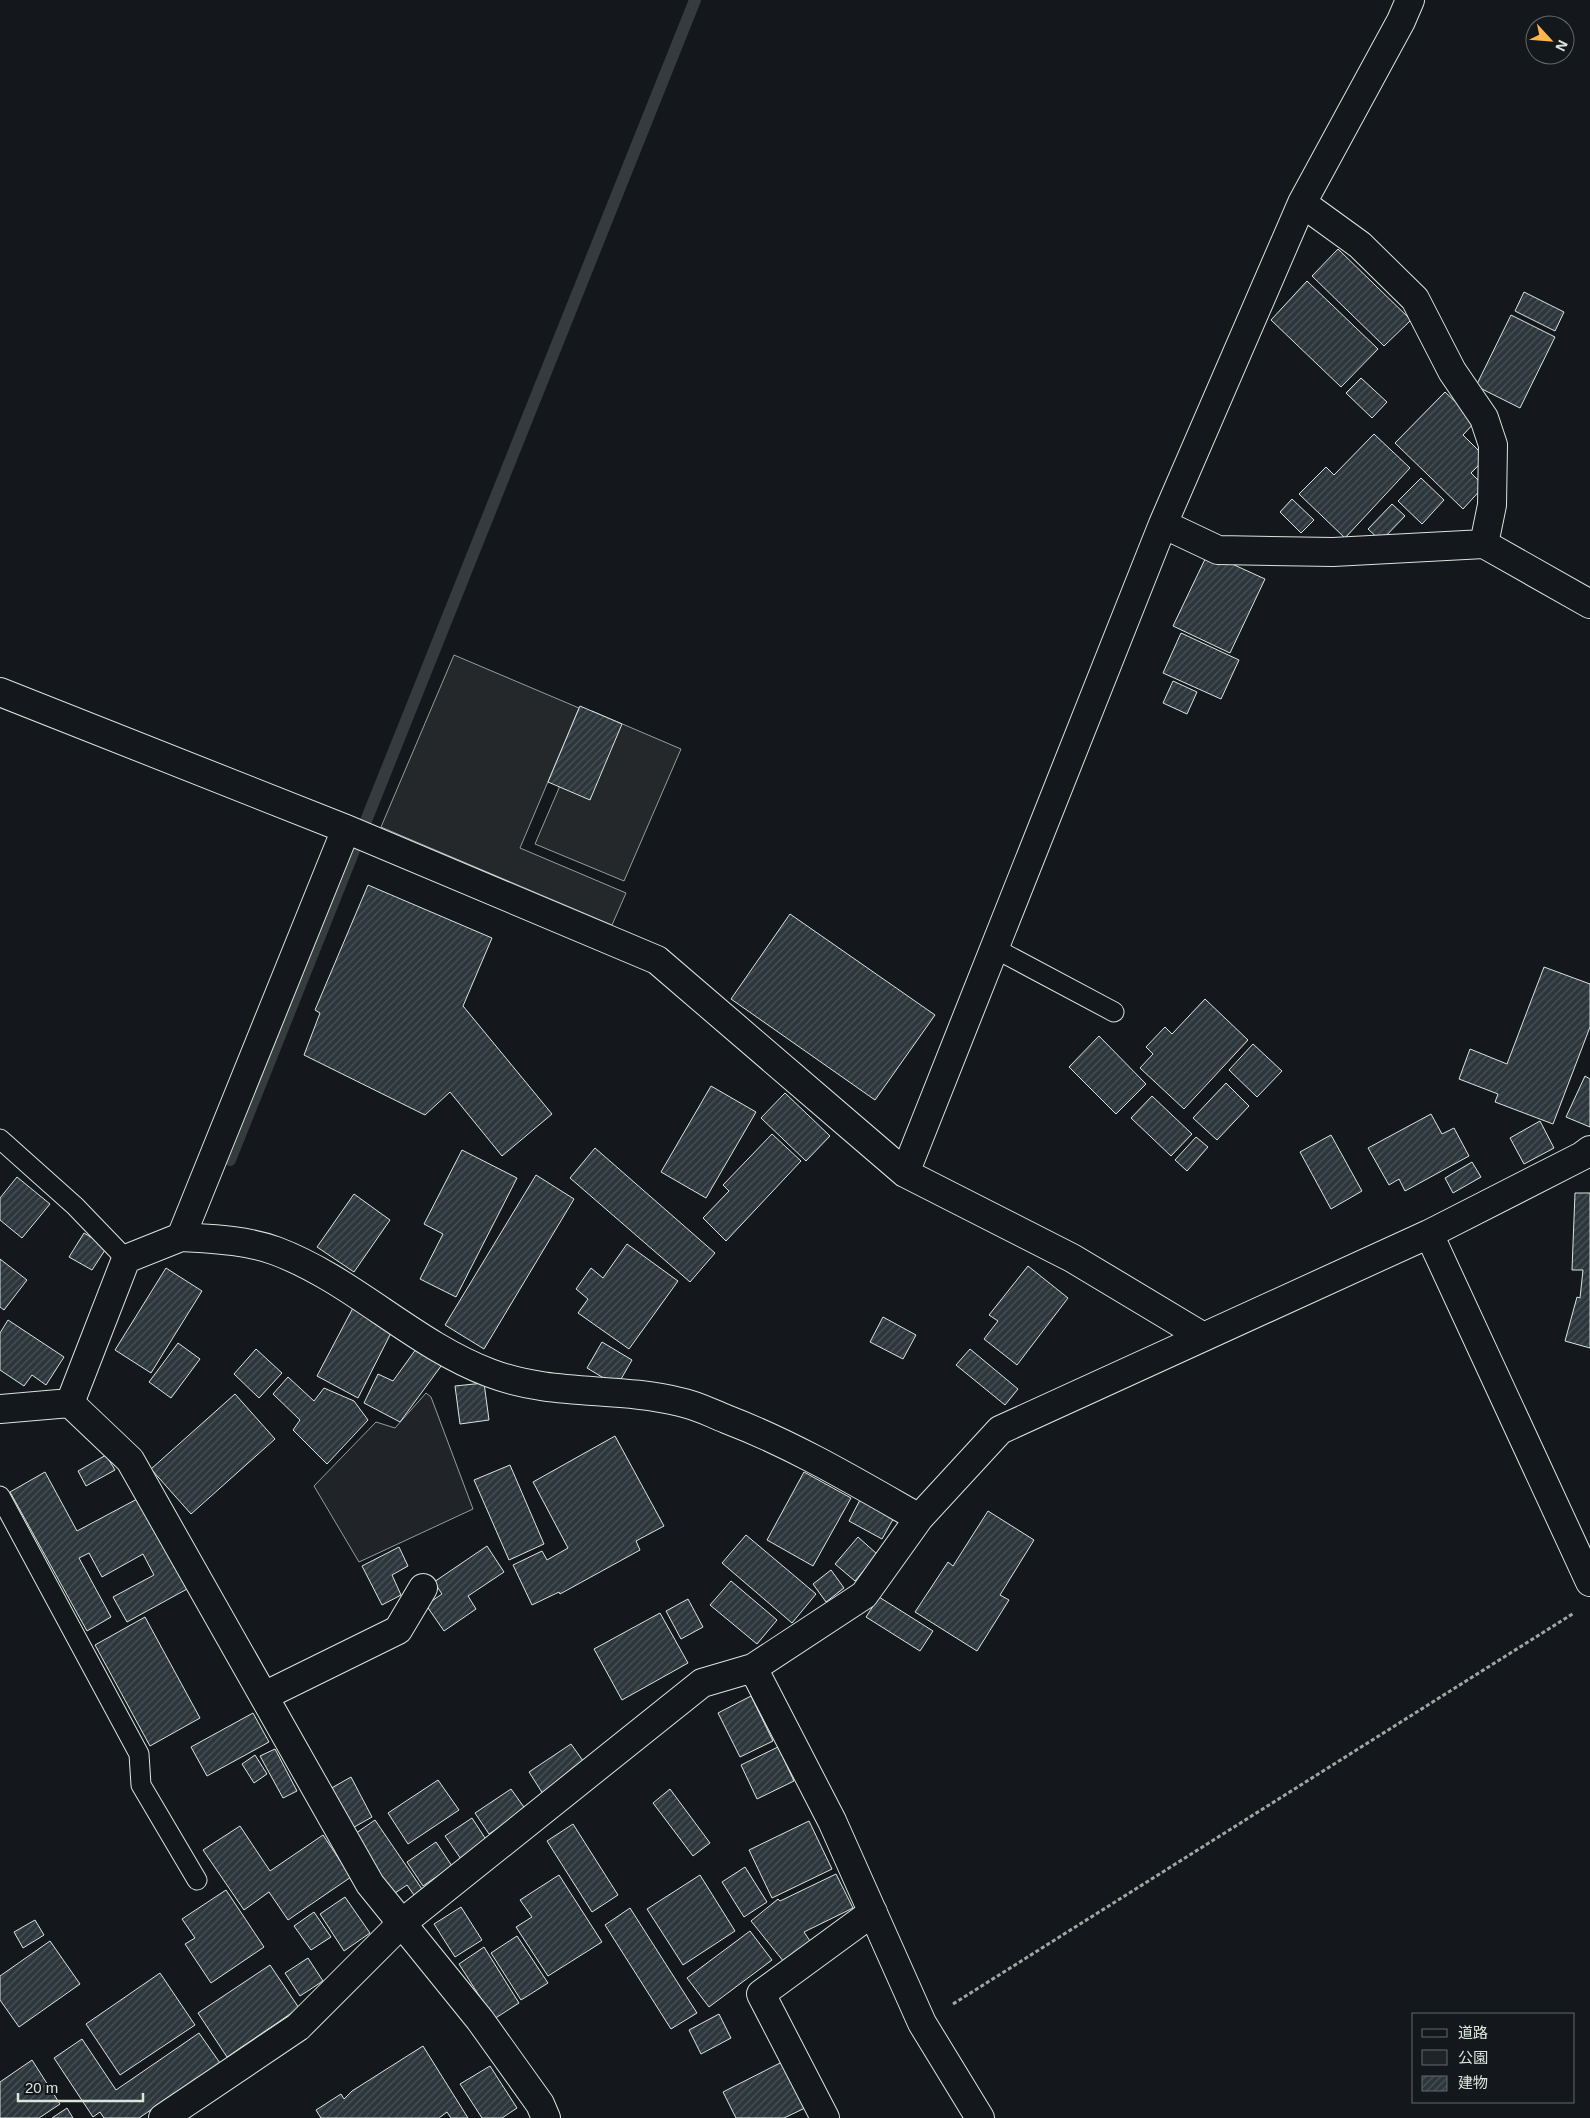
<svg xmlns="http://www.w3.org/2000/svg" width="1590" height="2118" viewBox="0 0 1590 2118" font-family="Arial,'Noto Sans JP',sans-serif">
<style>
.green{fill:#202428;stroke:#939e99}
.parking{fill:#24282b;stroke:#939e99}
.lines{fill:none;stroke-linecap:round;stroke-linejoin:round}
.stream{stroke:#363b3e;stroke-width:12}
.building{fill:url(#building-hatch);stroke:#d8e6dc}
.service-casing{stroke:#d8e6dc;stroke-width:21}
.minor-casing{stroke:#d8e6dc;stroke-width:30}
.path{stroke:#9da8a2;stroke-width:3;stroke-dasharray:4 2.5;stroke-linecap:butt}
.service{stroke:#14181c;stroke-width:19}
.minor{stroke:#14181c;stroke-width:28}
</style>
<defs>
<pattern id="building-hatch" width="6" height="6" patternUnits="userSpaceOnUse" patternTransform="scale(1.25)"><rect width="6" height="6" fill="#2c363c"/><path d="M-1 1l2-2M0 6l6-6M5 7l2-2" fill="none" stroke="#4a5358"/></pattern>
</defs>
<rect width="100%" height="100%" fill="#14181c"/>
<path class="green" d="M426,1393L431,1397L473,1509L359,1562L314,1486L376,1422L395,1428Z"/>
<path class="parking" d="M454,655L579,708L520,848L626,893L612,925L381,827Z
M592,711L681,749L624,881L535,844Z"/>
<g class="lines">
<path class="stream" d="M230,1160L695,0"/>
</g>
<path class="building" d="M1338,249L1411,320L1384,346L1312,276Z
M1307,281L1378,349L1341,387L1271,320Z
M1524,292L1564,312L1555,331L1515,311Z
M1511,315L1555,337L1520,408L1476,386Z
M1361,378L1387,402L1372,418L1346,393Z
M1445,392L1476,421L1463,435L1486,458L1471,473L1484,486L1463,509L1395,443Z
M1374,434L1410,468L1345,538L1299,494L1326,467L1334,475Z
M1421,478L1444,500L1422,524L1398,501Z
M1292,499L1314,520L1301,533L1280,512Z
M1392,504L1405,516L1381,541L1368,529Z
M1208,553L1265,579L1230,653L1173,626Z
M1181,633L1239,660L1221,699L1163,673Z
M1173,681L1197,692L1187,714L1163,703Z
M580,706L622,724L590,800L548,782Z
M368,885L492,938L463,1006L552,1114L502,1156L450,1092L425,1115L304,1055L320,1013L315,1010Z
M790,914L935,1015L875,1100L731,999Z
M1544,967L1590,984V1027L1553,1124L1495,1102L1498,1094L1459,1079L1470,1049L1507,1064Z
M1205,999L1248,1040L1184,1109L1140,1068L1153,1054L1146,1047L1165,1027L1172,1034Z
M1099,1036L1146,1084L1116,1114L1069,1067Z
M1253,1044L1282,1071L1257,1097L1229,1070Z
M1585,1076L1590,1079V1127L1566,1117Z
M1226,1083L1249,1106L1217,1140L1193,1118Z
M711,1086L756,1112L706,1198L661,1172Z
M785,1093L830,1136L806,1161L761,1118Z
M1152,1096L1192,1134L1171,1156L1131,1118Z
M1431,1114L1442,1134L1454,1128L1469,1156L1405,1191L1399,1179L1389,1185L1368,1148Z
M1540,1121L1554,1148L1524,1164L1510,1138Z
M772,1134L801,1161L726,1241L703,1218L729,1191L723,1185Z
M1331,1135L1362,1191L1331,1209L1300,1152Z
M1196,1137L1208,1147L1187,1171L1175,1160Z
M595,1148L715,1253L690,1282L570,1178Z
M462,1150L517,1178L456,1297L420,1279L443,1234L424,1224Z
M1472,1162L1481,1177L1453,1193L1445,1178Z
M536,1175L574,1199L484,1349L445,1325Z
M17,1177L50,1204L22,1238L0,1220V1198Z
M1575,1193H1590V1348L1565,1341L1577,1297L1580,1298L1583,1270H1572Z
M354,1194L390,1220L354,1272L317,1247Z
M84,1233L107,1247L92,1270L69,1257Z
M627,1244L678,1281L629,1349L578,1313L588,1299L576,1289L591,1268L603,1278Z
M0,1259L27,1280L4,1310L0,1307Z
M1028,1266L1068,1298L1017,1365L984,1339L998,1321L989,1315Z
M166,1268L202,1291L151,1373L115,1350Z
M354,1306L394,1327L358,1398L317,1376Z
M883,1317L916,1335L903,1359L870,1342Z
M8,1320L64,1357L46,1385L32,1375L24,1386L0,1370V1333Z
M602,1342L632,1360L617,1386L587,1368Z
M178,1343L200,1359L171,1398L149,1382Z
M419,1345L444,1362L400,1422L364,1403L378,1374L393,1381Z
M256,1349L282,1373L259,1398L234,1374Z
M970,1349L1018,1389L1005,1405L956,1365Z
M288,1377L314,1401L324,1388L354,1401L368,1420L327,1464L293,1430L300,1420L273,1394Z
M484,1383L489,1420L460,1424L455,1386Z
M235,1394L275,1439L191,1514L151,1469Z
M615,1436L664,1526L636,1541L640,1550L560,1594L559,1592L532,1605L513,1565L542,1551L547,1560L568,1548L533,1482Z
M106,1455L115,1470L86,1486L78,1471Z
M510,1465L544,1544L509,1560L474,1480Z
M45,1472L77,1531L139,1498L187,1589L127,1622L113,1597L154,1575L143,1554L102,1577L89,1553L79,1558L111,1617L87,1631L10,1492Z
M804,1472L851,1498L813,1566L767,1540Z
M862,1496L896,1514L882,1539L849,1521Z
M988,1511L1034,1540L1000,1595L1009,1600L977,1651L915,1612L948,1562L953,1566Z
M746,1535L816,1594L792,1623L722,1563Z
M858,1537L877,1554L855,1581L835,1564Z
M487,1546L504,1572L468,1596L476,1609L444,1631L426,1605L442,1594L434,1582Z
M399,1547L408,1566L392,1575L401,1595L382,1605L362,1566Z
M831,1570L844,1588L826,1602L813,1584Z
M731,1581L777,1620L757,1644L710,1605Z
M879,1597L933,1631L920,1651L866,1617Z
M688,1599L703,1627L681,1639L666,1611Z
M660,1613L688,1663L622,1700L594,1649Z
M145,1617L200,1718L150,1746L95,1645Z
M751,1696L773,1741L740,1757L718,1713Z
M253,1713L269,1742L207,1776L191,1747Z
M571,1744L586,1765L543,1794L529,1772Z
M778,1747L794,1781L757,1799L741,1765Z
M275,1749L297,1791L283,1798L260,1756Z
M255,1755L267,1774L254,1783L242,1764Z
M351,1777L372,1817L349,1830L328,1790Z
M438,1780L459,1810L408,1844L388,1813Z
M511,1789L526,1810L489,1834L475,1813Z
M670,1789L710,1843L693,1856L653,1803Z
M472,1818L487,1841L461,1859L445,1836Z
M375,1820L422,1889L414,1895L407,1885L389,1897L349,1838Z
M809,1821L832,1869L772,1898L749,1850Z
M573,1824L618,1895L592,1912L547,1841Z
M240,1826L270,1871L323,1835L351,1877L288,1920L269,1892L244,1910L203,1850Z
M436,1842L452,1866L423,1886L407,1862Z
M745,1867L767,1902L744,1917L722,1882Z
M836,1874L853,1908L804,1932L810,1941L784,1962L751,1921L778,1899L780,1901Z
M559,1875L602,1942L548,1976L516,1927L532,1917L520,1900Z
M700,1875L735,1931L683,1965L647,1909Z
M226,1890L264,1947L211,1983L185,1944L195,1938L182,1919Z
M345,1897L370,1933L344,1951L320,1914Z
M461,1907L482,1940L455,1957L434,1924Z
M630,1908L697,2013L671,2029L605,1925Z
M314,1912L331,1937L311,1950L294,1926Z
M35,1920L44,1935L23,1948L14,1932Z
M750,1931L772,1960L709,2007L687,1978Z
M517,1936L548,1983L521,2000L491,1953Z
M50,1941L80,1984L19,2027L0,2000V1976Z
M484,1947L519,2003L494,2019L459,1964Z
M308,1958L323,1981L300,1996L285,1973Z
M270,1965L299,2008L227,2057L198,2013Z
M160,1973L195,2025L120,2075L86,2024Z
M719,2014L731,2038L701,2054L689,2030Z
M199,2033L220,2063L139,2118H104L100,2112L93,2117L54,2058L82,2039L116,2090Z
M423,2046L468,2118H451L447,2112L439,2118H321L316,2110L341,2094L344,2099L352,2091Z
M32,2060L60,2104L39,2118H0V2082Z
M782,2062L805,2108L784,2118H736L723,2092Z
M490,2066L517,2108L502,2118H482L460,2084Z
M67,2108L73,2118H52Z"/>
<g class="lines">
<g class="service-casing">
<path id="service" d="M994,948L1114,1012
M0,1139L75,1206L126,1259
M0,1496L139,1754L141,1785L197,1880"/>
</g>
<g class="minor-casing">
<path id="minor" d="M1302,203L1360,245L1415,299L1452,371L1484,418L1493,445L1492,505L1484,544
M1163,524L1218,550L1333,552L1484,544L1590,604
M0,692L346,829L657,960L905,1173L1072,1258L1202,1336
M905,1173L1163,524L1302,203L1401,21L1410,0
M1429,1234L1590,1582
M181,1237C213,1239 246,1240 276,1251C353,1280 413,1344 490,1373C553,1397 616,1386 680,1402C696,1405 711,1413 726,1419C794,1445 856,1482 919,1518
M70,1403L126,1259L181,1237L346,829
M0,1409L70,1403L130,1460L370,1884L480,2020L540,2104L546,2118
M753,1668L832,1821L922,2023L980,2118
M264,1696L398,1630L423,1588
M163,2118L298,2027L402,1923L702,1683L753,1668L864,1595L919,1518L1000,1430L1429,1234L1582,1156L1590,1150
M825,2118L761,1994L873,1912"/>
</g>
<path class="path" d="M953,2004L1574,1613"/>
<use href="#service" class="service"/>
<use href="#minor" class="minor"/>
</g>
<rect x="1412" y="2013" width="162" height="90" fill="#14181c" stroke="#626a69"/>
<rect x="1422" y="2029" width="25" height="8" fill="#14181c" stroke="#626a69"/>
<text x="1458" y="2038" font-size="15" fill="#d8e6dc">道路</text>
<rect x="1422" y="2050" width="25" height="15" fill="#202428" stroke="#626a69"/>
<text x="1458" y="2063" font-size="15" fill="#d8e6dc">公園</text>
<rect x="1422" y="2076" width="25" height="15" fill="url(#building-hatch)" stroke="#626a69"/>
<text x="1458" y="2088" font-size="15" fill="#d8e6dc">建物</text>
<g transform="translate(1550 40) rotate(116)"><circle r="24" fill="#14181c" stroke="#626a69"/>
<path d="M0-4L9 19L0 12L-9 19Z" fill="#ffb74d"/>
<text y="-8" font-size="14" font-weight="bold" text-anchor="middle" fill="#d8e6dc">N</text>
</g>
<path d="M18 2093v8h125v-8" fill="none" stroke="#d8e6dc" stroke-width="2.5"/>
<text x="25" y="2093" font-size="15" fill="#d8e6dc" stroke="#14181c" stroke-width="4" paint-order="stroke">20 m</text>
</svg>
